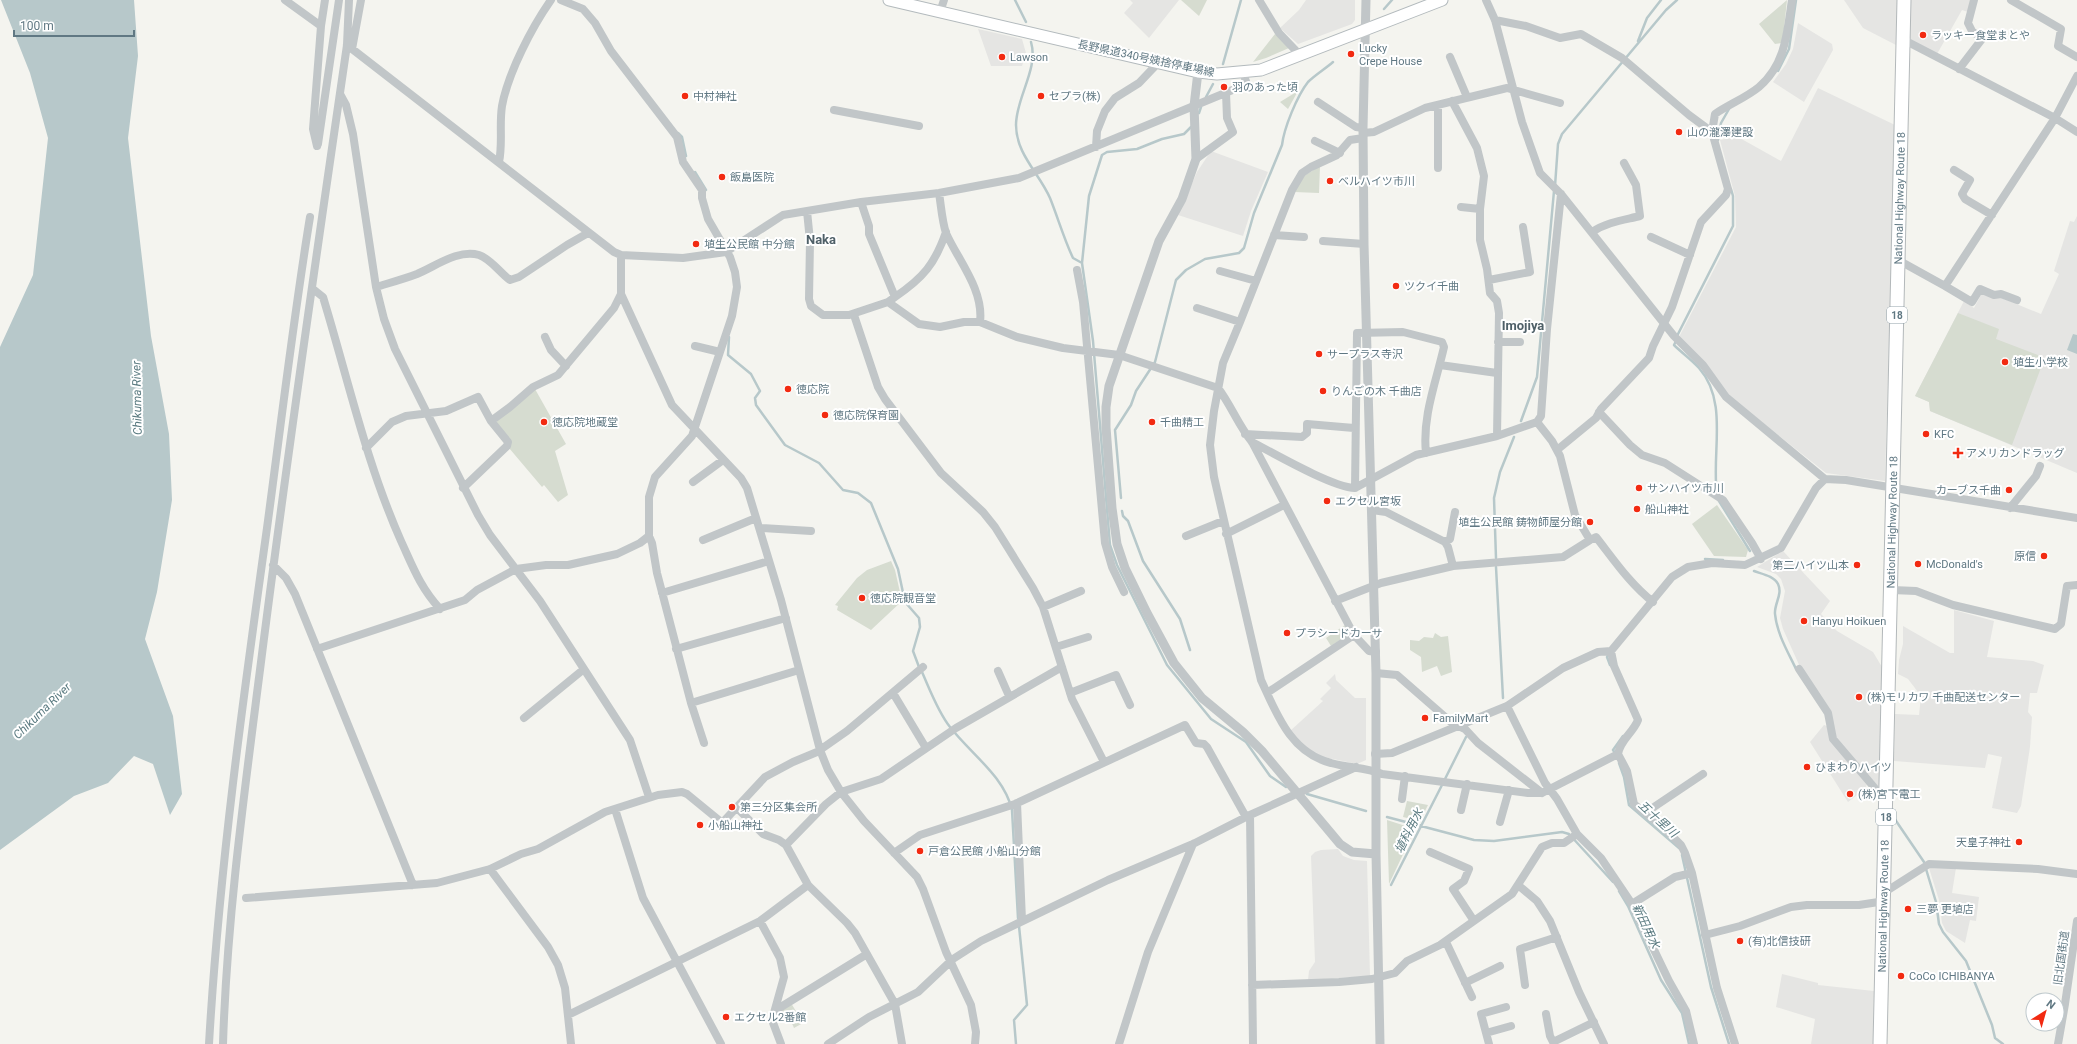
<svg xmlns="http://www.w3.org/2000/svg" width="2077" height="1044" viewBox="0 0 2077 1044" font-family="Roboto,'Noto Sans JP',sans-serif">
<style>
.built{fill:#e5e5e3}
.green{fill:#d6dcd0}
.water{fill:#b7c8ca}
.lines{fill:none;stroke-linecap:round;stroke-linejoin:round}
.stream{stroke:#b7c8ca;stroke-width:2.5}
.secondary-casing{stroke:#b3babd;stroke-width:13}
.trunk-casing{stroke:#b3b8ba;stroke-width:15}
.minor{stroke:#c1c6c8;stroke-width:8}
.tertiary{stroke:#c1c6c8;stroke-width:9}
.secondary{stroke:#fff;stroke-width:11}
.trunk{stroke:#fff;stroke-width:13}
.poi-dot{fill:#f22a11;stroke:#fff;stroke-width:1.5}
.labels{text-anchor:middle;stroke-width:4;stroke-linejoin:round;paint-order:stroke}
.shield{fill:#fff;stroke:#90a0a8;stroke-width:1}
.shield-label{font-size:10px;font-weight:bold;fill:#607883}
.poi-label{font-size:11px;fill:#607883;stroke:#fff;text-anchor:start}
.street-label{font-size:11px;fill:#607883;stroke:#fff}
.water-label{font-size:12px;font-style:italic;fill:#5b7b81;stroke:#fff}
.quarter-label{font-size:13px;font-weight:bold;fill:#4f6068;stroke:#fff}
</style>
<rect width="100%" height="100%" fill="#f4f4ef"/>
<path class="built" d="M1130,0H1179L1149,38L1124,13L1133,3Z
M1306,0H1355V20L1352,24L1298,44L1280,28L1299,10Z
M1844,0H1898L1896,45L1863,28Z
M1911,0H1972L1968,12L1962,10L1937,54L1910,40Z
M1798,23L1832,44L1833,50L1804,102L1773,82L1786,64L1793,49Z
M978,29L1022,39L1026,53L1022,66H991Z
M1818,88L1895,125L1885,481L1826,473L1729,396L1679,337L1736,227L1735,196L1720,140L1738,137L1781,161Z
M1211,151L1268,172L1251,211L1243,236L1178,215L1197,172Z
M2077,216V473L1930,411L1929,402L1915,396L1964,301L1974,308L1981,295H1985L2002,298L2041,314L2059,274L2054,271L2070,221L2074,222Z
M1783,551L1830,601L1821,614L1837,631L1873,652L1882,667L1880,788L1839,743L1800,667L1783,629L1780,618L1785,591L1781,579L1776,574L1757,567Z
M1954,610L1994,621L1987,657L2033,661L2044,665L2037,693H2030L2028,712L2032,717L2030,747L2021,806L2017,813L1992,808L2002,757L1988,754L1985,768L1894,761L1895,714L1919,715L1921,696L1908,679L1898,674L1899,660L1903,644V626L1950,653H1954Z
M1335,674L1336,680L1355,698H1366V760L1357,764L1319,756L1310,752L1290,731L1323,701L1320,699L1331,688L1326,683Z
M1824,725L1827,726L1867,784L1865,789L1848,802L1810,742Z
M1338,849L1343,856L1354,860L1367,861L1370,976L1308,980L1309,971L1315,962L1311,856L1315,852L1321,850Z
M1929,868H1956L1952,893L1979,897L1976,921L1970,920L1965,943L1946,931L1942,923L1939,900Z
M1782,974L1818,983V985L1874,991L1873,1044H1811L1815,1019L1776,1007Z"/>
<path class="green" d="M1181,0H1207L1199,16Z
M1787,0L1783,38L1782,43L1775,44L1759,24Z
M1275,34L1289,48L1266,58L1253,62Z
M1298,91L1288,109L1280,102Z
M1320,166L1319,193L1294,192L1304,176Z
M1958,313L1999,329L1996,339L2038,355L2042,365L2012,445L1930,411L1929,402L1915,396Z
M535,389L566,444L555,451L568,495L558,502L544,485L542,487L509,448L497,424V420Z
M1717,505L1748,550L1746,557L1714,556L1692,524Z
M891,561L895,570L902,601L871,630L837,610L838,606L835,605L857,578L867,570Z
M1345,625L1348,632L1347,635L1331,646L1326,638Z
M1435,633L1441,637L1448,636L1452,672L1441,676L1437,666L1422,672L1421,657L1410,650V640L1419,641L1424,637L1433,638Z
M1407,801L1428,805L1420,821L1403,817Z
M1387,820L1415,829L1389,884Z
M791,1003L803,1023L794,1028L789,1017L786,1019L779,1013Z"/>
<path class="water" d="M1,0H134L138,56L128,138L151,336L169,434L172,500L157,592L145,639L173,716L182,794L170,815L153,764L134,756L108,783L74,796L0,850V347L33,275L48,138L30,73Z
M2073,334L2077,335V354L2067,350Z"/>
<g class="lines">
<path class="stream" d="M1015,0L1026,22
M1384,9L1392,0
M1638,41L1647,18L1661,0
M1031,42C1039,69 1016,97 1016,125C1016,154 1039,173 1050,198C1058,218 1064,239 1073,258L1082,263
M1223,64L1241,0
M1778,71L1789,49L1796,0
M1206,97L1213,84
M1199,113L1201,107
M1191,127L1184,134L1162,139L1137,149L1107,152L1102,155L1089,196L1082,263L1093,341L1110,545L1117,565L1167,665L1211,719L1246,742L1270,776L1286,787
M678,133L682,137L686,156
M1718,140L1721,123L1729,109
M695,172L706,190
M1555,186L1558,144L1562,134L1666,10L1677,0
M1677,336L1733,226V196L1731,189
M729,337L728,355L751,374L760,391L755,398L756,405L785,445L819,463L843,490L858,493L871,503L898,569L905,602L919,618L920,627L913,651L919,667
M1676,341L1674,345C1682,353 1692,360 1699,368C1729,402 1711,454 1717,494
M1521,421L1537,377L1554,191
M1121,498L1115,430L1131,405L1136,391L1155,362L1176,280L1186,270L1205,259L1239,253L1244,248L1254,213L1282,145C1284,128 1297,96 1308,82C1315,75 1325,69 1333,62
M1719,501L1750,551
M1122,511L1123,516L1128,521L1143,561L1180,619L1190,650
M1496,558L1494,498L1500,472L1514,437
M1705,559L1723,560
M1496,567L1503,698
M1754,571C1762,574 1774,576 1778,584C1783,594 1774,604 1775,614C1777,634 1788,652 1796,669
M1609,653L1607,657L1610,665
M922,672C930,690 938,712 950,727C971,754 1004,776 1012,810L1018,918
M1615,753L1613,750L1623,736
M1619,763L1624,777L1629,805L1679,848
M1445,779L1466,737
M1307,794L1366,811
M1892,815L1924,862
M1387,817L1474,840L1494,841L1562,832L1569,834L1613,882
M1682,855L1711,987L1729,1044
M1926,869L1936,902L1939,924L1943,932L1966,961L1992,1025L1995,1038L2003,1044
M1391,885L1442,785
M1619,891L1628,906L1661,980L1682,1013L1689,1044
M1016,1044L1014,1020L1027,1005L1019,926"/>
<g class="secondary-casing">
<path id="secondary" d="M889,0L1198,72L1217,74L1261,70L1442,0"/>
</g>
<g class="trunk-casing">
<g id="trunk">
<path id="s1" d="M1880,1044L1904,0"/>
</g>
</g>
<path class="minor" d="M285,0L321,26L313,129L317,146
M561,0L583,9L595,23L611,51L677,137L683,162L702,190V198L708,219L730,257L735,272L737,287L732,316L692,436L655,477L649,497V536L652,543L657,573L691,703L799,670
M1259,0L1279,33L1300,55
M1486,0L1495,20L1522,122L1540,173L1561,194L1674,336L1703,365L1726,397L1825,479L1846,480L2077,518
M2011,0L2061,29L2058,46L2077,57
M940,12L944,0
M1495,20L1526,26L1560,38L1581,34L1622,58L1689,115L1712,132L1728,189L1726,195L1701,222L1672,307L1653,346L1649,358L1601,409L1596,418L1557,450
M321,26L325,0
M1904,40L2055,118L2077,132
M347,45L614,252L621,255L683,258L726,252L783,215L861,202L939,193L1019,178L1247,84L1243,73
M352,49L361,0
M1450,57L1467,97
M1959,69L1982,39L1972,31L1968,23L1974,0
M340,94L346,105L353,134L376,287L384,319L395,349L478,515L490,535L540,601L584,669L524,718
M1452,101L1477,148L1484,176L1480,209V240L1487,269L1490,293L1497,301L1499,313L1497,436
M1318,102L1356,127L1363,128
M834,110L919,126
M1712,132L1715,114C1728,105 1747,97 1759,87C1786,64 1787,32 1792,0
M1363,133L1374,132L1425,108L1507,88L1560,103
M1363,138L1350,140L1337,155L1311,167L1302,173L1292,190L1240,322L1223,363L1214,411L1210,445L1214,477L1261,680C1277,715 1291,753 1331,763C1348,768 1366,767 1382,774L1528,793H1542L1618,754
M1315,141L1340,153
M318,144L339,0
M1096,147L1097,131L1105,111L1115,98L1139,83L1159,62
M1196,159L1233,132L1227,118L1226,93
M499,162C503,143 499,125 502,106C508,73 532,27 551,0
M1438,168V105
M1954,170L1970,180L1962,194L1965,199L1992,215
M939,193C941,205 942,221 946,233C958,260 984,290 980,322
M861,202L869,226V234L895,297L888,302
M1461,207L1480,209
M807,211L810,241L809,299L811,306L823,315H849L888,302L919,324L940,327L964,322H980L1017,337L1063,348L1119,355L1218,388C1231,405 1238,425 1252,442L1354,635L1369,651L1376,652
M1592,232C1607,222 1624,220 1640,216L1636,185L1624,163
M1274,235L1304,237
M1651,237L1690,255
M1323,241L1364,244
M621,255V294L672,405L741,478L747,488L781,600L820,750L828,770L841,792L864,821L917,877L923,889L946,952L971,1005L976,1032L975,1044
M1898,260L1945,286L2055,118L2077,76
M1077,270L1083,302L1105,543L1112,567L1124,592
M1220,271L1256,281
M1489,280L1530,272L1523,227
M1945,286L1972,302L1980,289L1994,295L2001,294L2017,300
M376,287C389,283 404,279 417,274C436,266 458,249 479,255C491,259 500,273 510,280L519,277L567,245L588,233
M313,289L323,297C348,379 366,462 401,541C413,567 420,587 440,609
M895,297C923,278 935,264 946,232
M1197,308L1240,322
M854,315L878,387L885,399L941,473L983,512L995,527L1033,588L1043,607L1072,699L1104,762
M545,337L551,350L566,366
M1498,342H1520
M695,346L720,352
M1440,365L1497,373
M1599,412L1630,445L1642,455L1665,463L1723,500L1752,543L1761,559
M1537,422L1552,441L1560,456L1575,515L1590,540L1596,537C1614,560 1630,584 1653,602
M1245,434L1302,437L1307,433V424L1354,428
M1252,442C1275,454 1332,487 1355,488L1416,455L1497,436L1537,422L1541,416L1547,329L1561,194
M366,448L392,422L406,416L446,411L478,397L491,421
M693,482L723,460
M463,488L507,446L508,442L491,421L510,407L533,387L558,375L614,308L621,294
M1355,488L1357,333L1403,332L1442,342L1444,347C1436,382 1422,417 1426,453
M2010,508L2036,476L2040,466
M1372,510L1386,512L1445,542L1448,547L1453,566L1563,557L1590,540
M760,528L811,531
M1226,534L1284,505
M1186,536L1223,521
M703,540L756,518
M1445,542L1450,539L1455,512
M273,565L286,578L295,594L413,885
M1892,590L1916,591L1953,605L2055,629L2061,624L2067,586L2077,585
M662,593L769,561
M1335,601L1381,583L1453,566
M1043,607L1081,591
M1056,647L1088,637
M317,649L465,600L477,590L516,569L546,565H568L617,554L640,543L649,536
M676,649L786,618
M1611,651L1614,666L1638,720C1633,733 1620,740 1618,754L1627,771L1634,804L1664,828L1681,845L1685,853L1692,873L1717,988L1735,1044
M584,669L630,740L649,797
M1799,669L1828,713L1833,739L1879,793L1886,794
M998,671L1009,696
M1376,673L1397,675L1452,723L1465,729L1478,743L1542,793
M893,693L926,748
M1070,693L1116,675L1130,705
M1267,693L1354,635
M691,703L704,743
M1375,754L1392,753L1507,706L1563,668L1598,652L1611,651L1672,577L1688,567L1712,563L1745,565L1781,548L1816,488L1825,479
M1402,799L1405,776
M1017,803L1022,920
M737,808L763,834L779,840L786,845L808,885L847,923L855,933L895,1004L902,1044
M615,809L643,898L721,1044
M1461,810L1467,784
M1645,813L1703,774
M1250,815L1253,1044
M1500,822L1509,790
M1577,834L1601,858L1632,904L1675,877L1692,873
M786,845L826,804L841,792L881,779L956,728L1062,667
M1430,852L1469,869L1464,881L1453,889L1474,921
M894,853L920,835L1015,804L1185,725L1196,743L1204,744L1207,747L1246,817
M490,869L548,947L558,965L565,988L571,1044
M1518,885L1537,901L1550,921L1579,992L1604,1044
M1885,892L1929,864L2038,869L2077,874
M246,898L437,883L490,869L521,854L538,849L605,812L658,795L682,792L687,794L720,821H724L765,777L793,762L817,752L847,731L923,667
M1632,904L1669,981L1686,1011L1694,1044
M760,921L780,958L784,977L772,1020L781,1044
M1705,935L1740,926L1791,907L1807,905H1859L1885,901
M1446,942L1472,997
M1465,983L1500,966
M1252,985L1339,982L1372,979L1395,973L1407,961L1440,945L1512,894L1542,847L1552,843H1564L1577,834L1557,799L1545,783L1507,706
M1525,985L1520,949L1557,937
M776,1010L867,954
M1546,1014L1550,1036L1553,1042L1594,1022
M568,1015L760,921L808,885
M1486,1033L1511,1026
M209,1044C219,871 243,699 267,528C281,424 293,321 310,217
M223,1044C227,916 245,788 261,662C287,456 317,250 347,45L349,0
M828,1044L869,1017L918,992L953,959L981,941L1108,880L1193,844L1250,815L1356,767
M1119,1044L1148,952L1193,844
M1489,1044L1481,1014L1506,1007
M2058,1044L2065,1004L2077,921"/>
<path class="tertiary" d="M1366,0L1363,128L1364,244L1376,673V854L1380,1044
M1198,72L1194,106L1196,159L1182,199L1159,241L1109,386L1106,407V427L1112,508L1117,544L1125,568L1147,613L1174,663L1202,698L1243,732L1262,751L1340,844L1352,852L1376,854"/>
<use href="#secondary" class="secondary"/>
<use href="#trunk" class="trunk"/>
</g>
<g class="poi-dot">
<circle cx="1923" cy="35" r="4"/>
<circle cx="1351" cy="54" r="4"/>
<circle cx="1002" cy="57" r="4"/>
<circle cx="1224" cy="87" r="4"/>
<circle cx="685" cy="96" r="4"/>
<circle cx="1041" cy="96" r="4"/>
<circle cx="1679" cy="132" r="4"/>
<circle cx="722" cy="177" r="4"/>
<circle cx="1330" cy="181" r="4"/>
<circle cx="696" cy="244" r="4"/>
<circle cx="1396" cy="286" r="4"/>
<circle cx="1319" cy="354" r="4"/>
<circle cx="2005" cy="362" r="4"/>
<circle cx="788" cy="389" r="4"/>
<circle cx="1323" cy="391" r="4"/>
<circle cx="825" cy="415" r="4"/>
<circle cx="544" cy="422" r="4"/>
<circle cx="1152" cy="422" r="4"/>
<circle cx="1926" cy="434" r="4"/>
<path d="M1956 447h4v4h4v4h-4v4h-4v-4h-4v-4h4z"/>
<circle cx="1639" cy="488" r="4"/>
<circle cx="2009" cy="490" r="4"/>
<circle cx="1327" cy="501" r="4"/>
<circle cx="1637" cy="509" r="4"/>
<circle cx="1590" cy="522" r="4"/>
<circle cx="2044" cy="556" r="4"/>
<circle cx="1918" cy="564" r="4"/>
<circle cx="1857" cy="565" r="4"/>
<circle cx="862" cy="598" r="4"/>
<circle cx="1804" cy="621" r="4"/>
<circle cx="1287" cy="633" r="4"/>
<circle cx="1859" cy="697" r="4"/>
<circle cx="1425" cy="718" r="4"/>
<circle cx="1807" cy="767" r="4"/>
<circle cx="1850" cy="794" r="4"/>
<circle cx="732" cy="807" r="4"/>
<circle cx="700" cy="825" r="4"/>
<circle cx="2019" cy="842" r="4"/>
<circle cx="920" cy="851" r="4"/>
<circle cx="1908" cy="909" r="4"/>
<circle cx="1740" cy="941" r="4"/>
<circle cx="1901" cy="976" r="4"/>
<circle cx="726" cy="1017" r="4"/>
</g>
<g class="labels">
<g class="shield">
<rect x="1887" y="307" width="20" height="16" rx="3"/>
<rect x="1876" y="809" width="20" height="16" rx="3"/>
</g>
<g class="shield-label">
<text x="1897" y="319">18</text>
<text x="1886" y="821">18</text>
</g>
<g class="poi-label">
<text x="1931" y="39">ラッキー食堂まとや</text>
<text x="1359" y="52">Lucky<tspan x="1359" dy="13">Crepe House</tspan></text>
<text x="1010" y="61">Lawson</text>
<text x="1232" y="91">羽のあった頃</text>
<text x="693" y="100">中村神社</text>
<text x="1049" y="100">セプラ(株)</text>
<text x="1687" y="136">山の瀧澤建設</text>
<text x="730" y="181">飯島医院</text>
<text x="1338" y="185">ベルハイツ市川</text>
<text x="704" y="248">埴生公民館 中分館</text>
<text x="1404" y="290">ツクイ千曲</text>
<text x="1327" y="358">サープラス寺沢</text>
<text x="2013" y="366">埴生小学校</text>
<text x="796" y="393">徳応院</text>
<text x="1331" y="395">りんごの木 千曲店</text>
<text x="833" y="419">徳応院保育園</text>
<text x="552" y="426">徳応院地蔵堂</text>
<text x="1160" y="426">千曲精工</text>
<text x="1934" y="438">KFC</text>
<text x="1966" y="457">アメリカンドラッグ</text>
<text x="1647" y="492">サンハイツ市川</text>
<text x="2001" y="494" text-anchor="end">カーブス千曲</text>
<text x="1335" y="505">エクセル宮坂</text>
<text x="1645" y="513">船山神社</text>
<text x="1582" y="526" text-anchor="end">埴生公民館 鋳物師屋分館</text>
<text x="2036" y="560" text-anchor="end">原信</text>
<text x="1926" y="568">McDonald's</text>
<text x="1849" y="569" text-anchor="end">第二ハイツ山本</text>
<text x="870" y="602">徳応院観音堂</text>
<text x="1812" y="625">Hanyu Hoikuen</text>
<text x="1295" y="637">プラシードカーサ</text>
<text x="1867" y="701">(株)モリカワ 千曲配送センター</text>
<text x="1433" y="722">FamilyMart</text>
<text x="1815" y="771">ひまわりハイツ</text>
<text x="1858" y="798">(株)宮下電工</text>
<text x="740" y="811">第三分区集会所</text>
<text x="708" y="829">小船山神社</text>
<text x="2011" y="846" text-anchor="end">天皇子神社</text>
<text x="928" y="855">戸倉公民館 小船山分館</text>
<text x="1916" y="913">三夢 更埴店</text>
<text x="1748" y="945">(有)北信技研</text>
<text x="1909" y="980">CoCo ICHIBANYA</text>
<text x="734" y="1021">エクセル2番館</text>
</g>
<g class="street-label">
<text transform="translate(1146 58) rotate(12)" y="4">長野県道340号姨捨停車場線</text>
<text dy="4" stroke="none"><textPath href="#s1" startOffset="846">National Highway Route 18</textPath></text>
<text dy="4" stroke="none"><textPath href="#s1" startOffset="522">National Highway Route 18</textPath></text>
<text dy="4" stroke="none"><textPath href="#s1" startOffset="138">National Highway Route 18</textPath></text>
<text transform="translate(2061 958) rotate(-82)" y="4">旧北国街道</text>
</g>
<g class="water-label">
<text transform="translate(137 398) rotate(-91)" y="4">Chikuma River</text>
<text transform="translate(42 711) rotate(-44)" y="4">Chikuma River</text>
<text transform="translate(1658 819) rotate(42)" y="4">五十里川</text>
<text transform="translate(1409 831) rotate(-63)" y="4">埴科用水</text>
<text transform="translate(1646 926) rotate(65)" y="4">新田用水</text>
</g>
<g class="quarter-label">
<text x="821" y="244">Naka</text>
<text x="1523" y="330">Imojiya</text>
</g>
</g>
<g transform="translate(2045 1012) rotate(37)"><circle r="19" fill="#ffffff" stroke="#bfc9cd"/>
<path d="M0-3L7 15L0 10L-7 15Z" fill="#f22a11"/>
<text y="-6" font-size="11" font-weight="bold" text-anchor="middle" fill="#607883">N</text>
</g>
<path d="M14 30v6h120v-6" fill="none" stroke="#607883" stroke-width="2"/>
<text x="20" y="30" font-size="12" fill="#607883" stroke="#ffffff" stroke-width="3" paint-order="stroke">100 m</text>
</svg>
